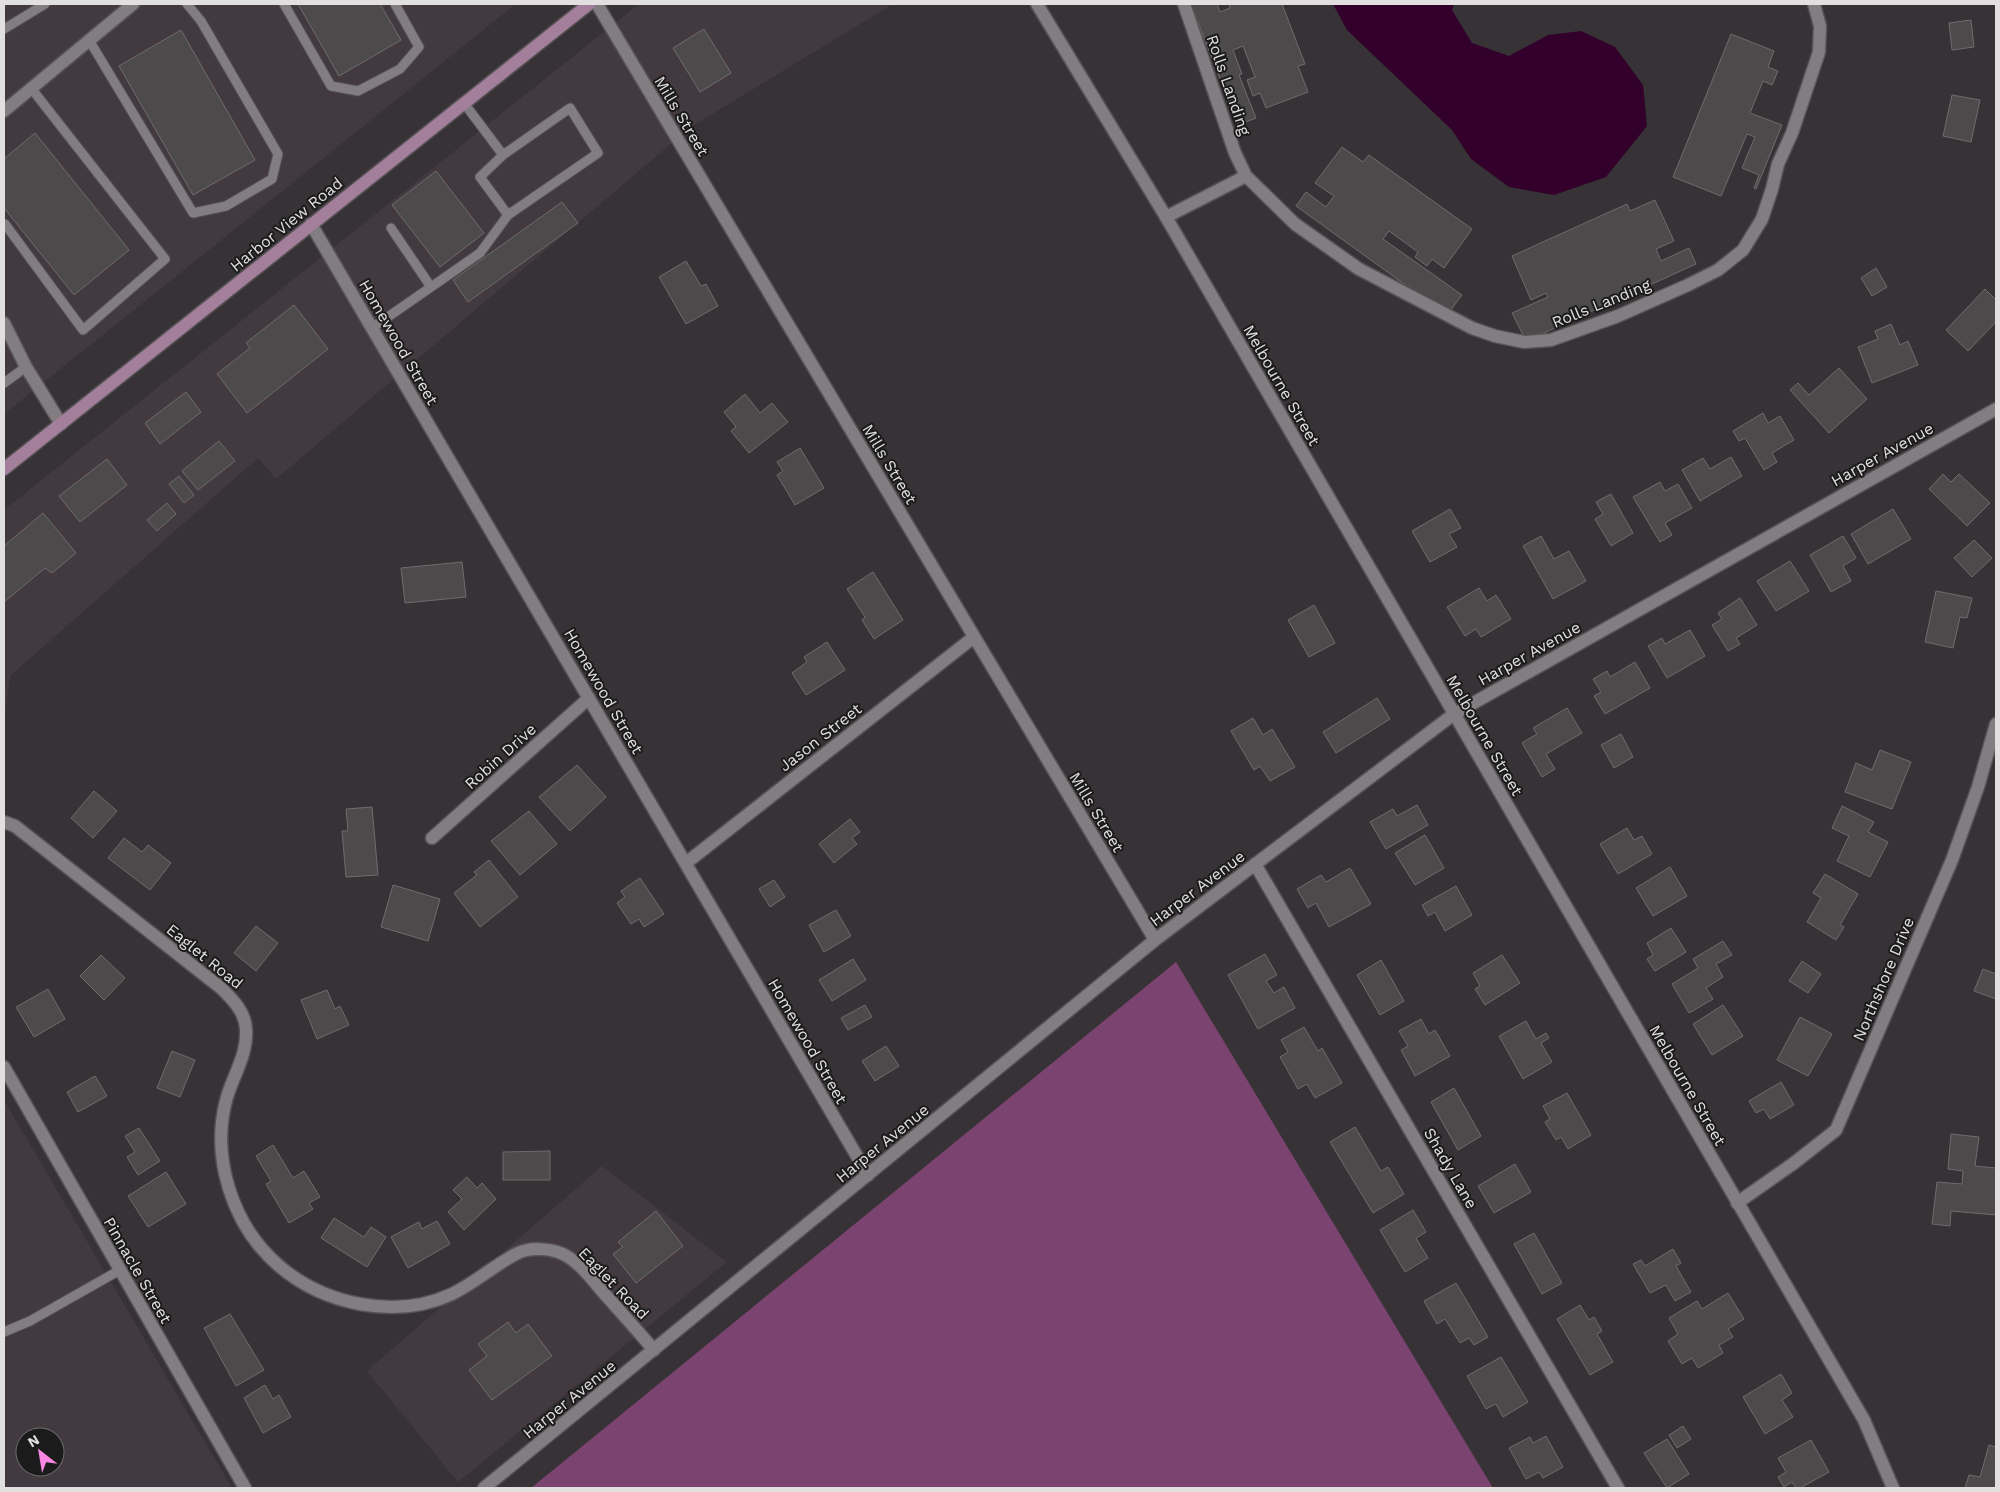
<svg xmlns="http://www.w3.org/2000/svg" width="2000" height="1492" viewBox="0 0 2000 1492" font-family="'Work Sans',sans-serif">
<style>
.built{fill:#433a40;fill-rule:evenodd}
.forest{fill:#7b4470}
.water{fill:#32002b}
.building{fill:#4d4a4c;stroke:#6f6b6e}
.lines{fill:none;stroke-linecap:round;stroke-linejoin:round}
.service-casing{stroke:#555154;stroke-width:11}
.minor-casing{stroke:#555154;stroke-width:15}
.tertiary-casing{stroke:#555154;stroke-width:15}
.secondary-casing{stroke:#555154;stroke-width:15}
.service{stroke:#817d80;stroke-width:9}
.minor{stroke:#817d80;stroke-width:12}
.tertiary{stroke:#817d80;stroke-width:12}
.secondary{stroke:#a47f9c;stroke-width:12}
.labels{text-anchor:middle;stroke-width:4;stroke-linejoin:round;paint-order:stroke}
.street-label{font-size:16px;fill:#e2dfe1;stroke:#1c1b1c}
</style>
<rect width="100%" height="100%" fill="#363235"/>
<path class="built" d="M4,4H516L4,414Z
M639,4H893L691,127L276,479L258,458L10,676L4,721V510Z
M4,1100L232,1488H4ZM25,1437H55V1467H25Z
M602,1166L727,1262L458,1482L367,1371Z"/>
<path class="forest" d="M1176,962L1493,1488H531Z"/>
<path class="water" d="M1333,4H1454L1452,10L1472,43L1509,56L1548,35L1581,31L1615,47L1643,85L1647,126L1606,177L1554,195L1509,187L1471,159L1452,130L1347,30Z"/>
<path class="building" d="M298,4H380L401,40L339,76Z
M1191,4H1217L1220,12L1230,8L1229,4H1282L1305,64L1298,66L1308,92L1266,108L1260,93L1253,96L1247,80L1255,77L1243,46L1233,50L1242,74L1239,75L1256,118L1238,125Z
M1971,20L1974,47L1952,50L1949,23Z
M704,29L731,73L700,92L673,48Z
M181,30L255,160L193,195L119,66Z
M1731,34L1774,51L1768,67L1778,71L1772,85L1763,81L1750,113L1782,125L1756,189L1754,188L1759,175L1742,168L1755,137L1747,134L1721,196L1673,177Z
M1952,95L1980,100L1971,142L1943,136Z
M35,133L129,250L74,295L4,208V159Z
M1342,147L1363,162L1369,155L1472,229L1444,268L1432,259L1427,266L1415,257L1418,252L1389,231L1383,239L1462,295L1447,315L1296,206L1306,192L1326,207L1334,196L1315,183Z
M436,171L484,233L440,267L392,205Z
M1655,200L1674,241L1656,249L1661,261L1689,248L1696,264L1526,341L1512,313L1548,297L1546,293L1531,300L1512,256L1627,204L1630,211Z
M562,202L578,223L468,302L453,280Z
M686,261L701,286L706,284L718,306L686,324L659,277Z
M1876,268L1887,287L1872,296L1861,278Z
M1985,289L1996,300V322L1968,351L1946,330Z
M294,305L328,349L247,413L217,374L250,348L246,343Z
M1891,324L1900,345L1908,341L1918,365L1872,383L1858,347L1878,339L1875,331Z
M1839,368L1867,399L1829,433L1790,390L1798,383L1809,395Z
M186,392L201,412L160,444L145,423Z
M745,394L760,413L772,403L788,422L749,453L731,431L736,427L724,412Z
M1763,413L1768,423L1780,416L1794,440L1772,453L1777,462L1764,470L1745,438L1739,441L1733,431Z
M219,441L235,461L198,490L182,471Z
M800,448L824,488L795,505L777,475L783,471L777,462Z
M1731,457L1742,476L1700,501L1682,470L1703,458L1710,469Z
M107,459L127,485L80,522L59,496Z
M1943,474L1951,482L1959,474L1990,503L1967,526L1929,489Z
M179,476L194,495L184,503L169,484Z
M1660,482L1665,491L1678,484L1692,508L1665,523L1672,535L1660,542L1633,497Z
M1611,494L1633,533L1611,546L1595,519L1603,514L1596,502Z
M167,503L176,514L157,531L147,520Z
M1450,509L1461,528L1449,534L1457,547L1430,562L1412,531Z
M1893,509L1911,539L1868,564L1851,534Z
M43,513L76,553L52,573L45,568L4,602V546Z
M1541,536L1554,559L1569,551L1586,581L1553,599L1523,546Z
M1843,536L1856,558L1843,566L1851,581L1831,592L1810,555Z
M1974,540L1992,558L1972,577L1954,558Z
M1790,561L1809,591L1776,611L1757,581Z
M462,562L466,597L405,603L401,568Z
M873,572L903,620L874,639L862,620L865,617L847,589Z
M1479,588L1487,601L1496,595L1511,619L1481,637L1476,629L1465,636L1447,607Z
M1936,591L1972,598L1967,618L1960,617L1953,648L1925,642Z
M1740,598L1757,625L1736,638L1740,644L1728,651L1712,625L1722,619L1718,613Z
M1314,605L1335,643L1309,657L1288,620Z
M1690,630L1705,656L1667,678L1648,646L1662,638L1665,644Z
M827,642L845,670L806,695L792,673L807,662L804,657Z
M1635,662L1650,688L1605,714L1594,696L1601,692L1593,679L1607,671L1610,677Z
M1377,698L1390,719L1336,753L1323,732Z
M1567,708L1582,733L1546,754L1555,769L1542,777L1522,743L1537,734L1533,728Z
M1253,718L1263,735L1272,729L1295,767L1270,781L1260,766L1254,770L1231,731Z
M1621,734L1633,757L1614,768L1601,745Z
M1880,750L1911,762L1892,809L1845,792L1856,763L1872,770Z
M577,765L606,797L570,831L539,797Z
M94,791L117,811L93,838L71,818Z
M1417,805L1428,825L1386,849L1370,822L1393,809L1397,816Z
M1842,806L1874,822L1868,832L1888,842L1870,877L1837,861L1849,836L1832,828Z
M372,807L378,875L346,877L342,831H348L346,809Z
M529,811L557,844L520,875L491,841Z
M850,819L860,832L852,838L857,844L834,863L819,844Z
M1627,828L1634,840L1642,836L1652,854L1618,874L1600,844Z
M1425,835L1444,868L1415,885L1395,853Z
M124,838L142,852L148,845L171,863L150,890L108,858Z
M489,860L518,897L480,927L454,893L477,875L474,872Z
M1670,867L1687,896L1653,916L1636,888Z
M1350,868L1371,904L1329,927L1316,903L1308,908L1297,889L1321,875L1326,882Z
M1825,874L1858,894L1840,925L1844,927L1836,940L1807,922L1821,898L1813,893Z
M640,878L664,914L644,927L639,919L631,924L617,903L625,897L621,891Z
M774,880L785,897L770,907L759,889Z
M393,885L440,899L428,941L381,927Z
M1456,886L1472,915L1445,931L1435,912L1428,916L1422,905Z
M836,910L851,936L824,952L809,925Z
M256,926L278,943L256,971L234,953Z
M1671,928L1686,952L1655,971L1647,959L1653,955L1647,943Z
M1723,941L1732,955L1716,964L1723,977L1706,988L1713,999L1689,1013L1672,984L1698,968L1693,959Z
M1265,954L1277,975L1266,981L1274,993L1284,987L1295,1008L1258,1029L1228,975Z
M101,955L125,978L104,1000L80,976Z
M1502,955L1520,983L1485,1005L1475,989L1480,986L1473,973Z
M853,959L866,980L832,1001L819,980Z
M1381,960L1404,1001L1380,1015L1357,975Z
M1802,961L1821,974L1808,993L1789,981Z
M1983,969L1996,974V999L1974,991Z
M48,989L65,1019L34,1037L16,1007Z
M327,990L335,1009L340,1006L349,1025L317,1039L301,1000Z
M865,1005L872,1017L848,1030L841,1018Z
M1723,1005L1743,1036L1712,1055L1693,1024Z
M1800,1017L1832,1034L1808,1076L1777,1060Z
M1421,1019L1429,1034L1435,1030L1450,1056L1415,1076L1401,1050L1408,1046L1399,1031Z
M1526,1021L1536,1039L1546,1033L1549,1038L1541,1043L1552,1062L1523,1079L1499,1036Z
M1304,1027L1318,1051L1322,1048L1342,1083L1315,1098L1307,1084L1298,1089L1280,1057L1288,1052L1281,1040Z
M886,1046L899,1066L875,1081L862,1061Z
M172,1051L195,1060L180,1097L157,1088Z
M95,1076L107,1096L78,1112L67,1092Z
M1781,1082L1794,1105L1770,1119L1764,1109L1756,1113L1749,1101Z
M1454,1088L1481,1136L1458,1150L1431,1102Z
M1567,1093L1591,1135L1568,1149L1561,1137L1556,1140L1545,1122L1550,1119L1543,1106Z
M1355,1127L1381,1171L1388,1167L1404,1194L1373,1213L1330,1142Z
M139,1128L160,1161L138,1175L127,1157L135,1152L125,1136Z
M1951,1134L1979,1137L1975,1166L1996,1168V1215L1951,1211L1950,1226L1932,1224L1937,1182L1962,1184L1963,1171L1948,1169Z
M273,1145L293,1178L304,1171L320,1197L309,1203L313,1209L289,1223L266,1184L271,1181L256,1156Z
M550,1151V1180H503V1152Z
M1515,1164L1531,1192L1494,1213L1478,1186Z
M166,1172L186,1204L148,1227L128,1196Z
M467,1177L477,1188L482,1183L496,1199L464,1230L448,1212L462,1199L453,1190Z
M1413,1210L1426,1232L1416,1238L1428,1258L1405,1272L1380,1230Z
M656,1211L683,1246L636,1283L613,1254L623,1247L618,1242Z
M334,1218L364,1237L371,1227L386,1237L367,1267L321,1238Z
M437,1221L450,1244L408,1268L391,1237L419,1222L422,1229Z
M1534,1233L1562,1283L1542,1294L1514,1244Z
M1673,1249L1681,1263L1676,1266L1691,1292L1675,1301L1666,1285L1650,1293L1633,1264L1641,1260L1645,1266Z
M1456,1283L1488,1337L1474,1345L1469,1338L1460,1343L1445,1319L1437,1324L1424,1301Z
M1728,1293L1744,1319L1728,1329L1733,1337L1719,1345L1723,1353L1698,1368L1692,1358L1682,1364L1668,1341L1678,1334L1669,1318L1697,1301L1702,1309Z
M1580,1305L1589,1320L1594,1317L1602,1331L1597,1334L1613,1362L1590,1375L1557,1319Z
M230,1314L264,1370L236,1386L204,1328Z
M508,1322L516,1333L528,1324L552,1356L492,1400L469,1370L487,1356L478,1344Z
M1501,1357L1528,1402L1503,1417L1496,1404L1486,1409L1467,1376Z
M1781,1374L1792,1393L1782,1400L1793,1417L1765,1434L1743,1397Z
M265,1385L273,1399L279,1395L291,1417L263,1433L244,1398Z
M1683,1426L1691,1439L1677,1448L1669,1435Z
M1546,1436L1563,1467L1543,1478L1539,1472L1526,1479L1509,1448L1530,1437L1533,1443Z
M1667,1439L1689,1474L1667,1488L1644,1453Z
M1811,1440L1829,1472L1800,1488H1796L1792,1482L1784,1487L1778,1477L1786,1472L1778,1458Z
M1989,1445L1996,1447V1488H1965L1969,1475L1980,1477Z"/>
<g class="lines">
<g class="service-casing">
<path id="service" d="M284,4L331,86L358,91L400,69L419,47L395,4
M4,29L45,4
M89,40L193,213L226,206L272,179L278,154L201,21L187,4
M503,155L570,108L598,153L508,215
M4,225L5,224L83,330L165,259L31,88
M391,228L431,287
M372,328L480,253L508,215L480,177L503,155L464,103
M4,383L26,367
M4,1332L30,1321L120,1270"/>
</g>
<g class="minor-casing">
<path id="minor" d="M597,4L1155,940
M1184,4L1235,153L1246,176L1295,224L1359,269L1472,328L1495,336L1524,342L1551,340L1618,316L1688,285L1718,270L1743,250L1762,219L1772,189L1778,164L1792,133L1819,52L1820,26L1814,4
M4,111L133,4
M1166,217L1246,176
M311,224L868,1175
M4,323L26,367L61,424
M4,822L15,826L221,988C232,999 245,1011 246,1029C248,1053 234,1074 227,1097C210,1156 232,1225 278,1265C324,1305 396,1320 452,1294C475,1283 493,1266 516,1254C529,1247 550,1248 563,1254C579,1262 591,1278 602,1291C619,1310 637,1330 654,1350
M432,838L589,698
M686,863L974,637
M1255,864L1618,1488
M4,1067L245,1488
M1737,1203L1794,1163L1836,1130L1952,860L1978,787L1996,724
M484,1488L1155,940L1454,714L1996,409"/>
</g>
<g class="tertiary-casing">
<path id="tertiary" d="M1037,4L1166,217L1864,1420L1893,1488"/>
</g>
<g class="secondary-casing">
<path id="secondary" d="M4,469L589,4"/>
</g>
<use href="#service" class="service"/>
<use href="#minor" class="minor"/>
<use href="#tertiary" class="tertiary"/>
<use href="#secondary" class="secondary"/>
</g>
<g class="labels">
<g class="street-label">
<text transform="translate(1229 85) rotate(71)" y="6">Rolls Landing</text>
<text transform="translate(682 116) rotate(59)" y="6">Mills Street</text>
<text transform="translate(286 224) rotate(-39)" y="6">Harbor View Road</text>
<text transform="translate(1601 303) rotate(-22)" y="6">Rolls Landing</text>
<text transform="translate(399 342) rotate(60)" y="6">Homewood Street</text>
<text transform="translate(1282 385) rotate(60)" y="6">Melbourne Street</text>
<text transform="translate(1882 454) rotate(-29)" y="6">Harper Avenue</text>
<text transform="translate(890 464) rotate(59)" y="6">Mills Street</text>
<text transform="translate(1529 653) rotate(-29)" y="6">Harper Avenue</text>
<text transform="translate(604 691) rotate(60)" y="6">Homewood Street</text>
<text transform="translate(1485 735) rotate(60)" y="6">Melbourne Street</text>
<text transform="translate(820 737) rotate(-38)" y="6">Jason Street</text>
<text transform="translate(500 756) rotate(-42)" y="6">Robin Drive</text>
<text transform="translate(1097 812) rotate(59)" y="6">Mills Street</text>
<text transform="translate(1197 888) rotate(-37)" y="6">Harper Avenue</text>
<text transform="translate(205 956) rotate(39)" y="6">Eaglet Road</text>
<text transform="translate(1883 979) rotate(-67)" y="6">Northshore Drive</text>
<text transform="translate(808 1041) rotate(60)" y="6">Homewood Street</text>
<text transform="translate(1688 1085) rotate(60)" y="6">Melbourne Street</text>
<text transform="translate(882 1143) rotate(-39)" y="6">Harper Avenue</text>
<text transform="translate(1451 1168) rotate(60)" y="6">Shady Lane</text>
<text transform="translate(138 1270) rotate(60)" y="6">Pinnacle Street</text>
<text transform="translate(614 1283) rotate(46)" y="6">Eaglet Road</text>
<text transform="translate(569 1399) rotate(-39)" y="6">Harper Avenue</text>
</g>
</g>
<rect width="2000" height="1492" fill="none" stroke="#e2dfe1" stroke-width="10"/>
<g transform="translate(40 1452) rotate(329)"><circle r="24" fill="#1c1b1c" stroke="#6b696b"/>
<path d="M0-4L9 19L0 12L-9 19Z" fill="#fb86e4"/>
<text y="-8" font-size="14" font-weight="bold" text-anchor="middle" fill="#e2dfe1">N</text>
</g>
</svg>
